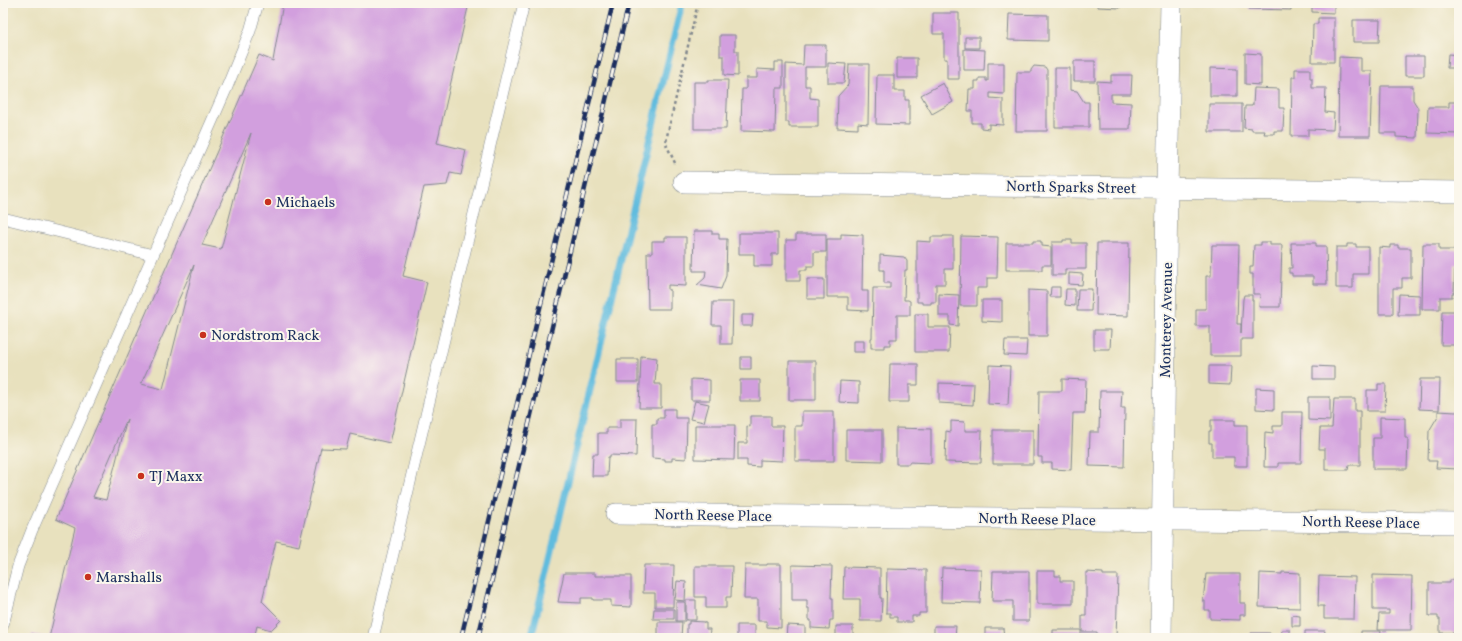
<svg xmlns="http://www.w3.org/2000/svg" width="1462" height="641" viewBox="0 0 1462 641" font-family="Vollkorn,serif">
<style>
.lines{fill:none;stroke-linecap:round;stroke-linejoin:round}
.stream{stroke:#60bcde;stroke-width:7}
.building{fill:#d29fde;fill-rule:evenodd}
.lane-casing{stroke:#82888e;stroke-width:12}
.street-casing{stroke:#82888e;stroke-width:22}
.path{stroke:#82888e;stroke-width:2.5;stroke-dasharray:3 3;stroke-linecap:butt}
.lane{stroke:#fff;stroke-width:11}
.street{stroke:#fff;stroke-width:21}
.rail-casing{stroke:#1b2f5e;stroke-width:4.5}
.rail{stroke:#fbf7ec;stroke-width:3;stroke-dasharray:9;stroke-linecap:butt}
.poi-dot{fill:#c8321e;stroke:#fbf7ec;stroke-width:1.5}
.labels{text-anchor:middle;stroke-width:4;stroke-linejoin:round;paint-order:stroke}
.street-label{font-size:15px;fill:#1b2f5e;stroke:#fbf7ec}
.poi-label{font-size:15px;fill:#1b2f5e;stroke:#fbf7ec;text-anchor:start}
</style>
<rect width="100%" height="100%" fill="#fbf7ec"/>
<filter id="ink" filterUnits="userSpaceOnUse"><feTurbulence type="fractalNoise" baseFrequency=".025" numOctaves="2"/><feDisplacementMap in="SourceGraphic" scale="8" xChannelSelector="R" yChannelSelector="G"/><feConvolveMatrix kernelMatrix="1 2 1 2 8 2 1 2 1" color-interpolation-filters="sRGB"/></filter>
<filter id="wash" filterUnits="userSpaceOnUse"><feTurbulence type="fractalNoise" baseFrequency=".012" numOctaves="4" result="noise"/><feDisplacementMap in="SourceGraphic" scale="16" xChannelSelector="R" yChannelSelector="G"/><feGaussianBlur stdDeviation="0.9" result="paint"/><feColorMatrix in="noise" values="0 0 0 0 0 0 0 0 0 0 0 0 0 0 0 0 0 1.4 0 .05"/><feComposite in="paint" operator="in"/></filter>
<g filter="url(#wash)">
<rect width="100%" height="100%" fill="#e8e1be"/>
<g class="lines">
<path class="stream" d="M531,638L682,3"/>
</g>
<g id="blocks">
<path class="building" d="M283,3H469L437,143L466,150L461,175L450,173L447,185L424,187L403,276L427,282L390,443L350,434L346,449L321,448L299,546L276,541L262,601L281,620L271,630L257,626L254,638H49L75,528L56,519L259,55L273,61ZM251,133L221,249L202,245ZM194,265L163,389L141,384ZM127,419L106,500L93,497Z
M1098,3H1120V8L1098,7Z
M1249,3H1291V10L1249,9Z
M1312,3H1334V13L1312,12Z
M933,13H959V79H947V59H944V34H933Z
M1009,14L1048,15V41L1008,40Z
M1318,18H1334V62H1312L1313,24H1318Z
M1353,20H1380L1379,42H1353Z
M720,35H735V51H738V76L724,75V56H720Z
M965,37H979V48H965Z
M804,45H826V67H805V86H810V98L818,99V127H789V122H786V64L803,65Z
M964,49L985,50L984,70H964Z
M1245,53L1261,54V85L1245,84Z
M1448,54L1459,55V88H1455V68H1447Z
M1405,56H1424V76H1405Z
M1339,57L1361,58V71H1372L1370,136H1338Z
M897,58H917V78H897Z
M1074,61H1095V81H1074Z
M775,62H783V88H776L775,132L741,131L742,89H746V78H757V69L775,70Z
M828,63L846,64L844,83H828Z
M988,63H1004V94L990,93V98L1003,99V125L989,124V129L981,128V123H972V111H968L969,89H975V81H979V78H986V81H988Z
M849,64H869L868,124L858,123V129L837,128L838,96L848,85Z
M1034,66L1045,67L1047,70V131H1016L1017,72H1031V70Z
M1055,68H1070V90L1077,91L1084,102H1089V127H1055Z
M1210,68L1237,69V96H1210Z
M1295,69H1310V78H1312V88H1326L1325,112L1334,113L1333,130L1308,129V136H1291L1292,77H1295Z
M877,75H894V91H905V100H909V125L876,124Z
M1111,75H1132L1131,94H1111V102L1131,103L1130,129H1098L1097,81L1111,82Z
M708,80H728L726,129H694V82H708Z
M943,83L953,102L932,114L921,95Z
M1381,86H1413V100L1418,108L1417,138L1396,137V133H1380Z
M1254,88L1279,89V108H1284L1283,131H1274V134H1264L1265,131H1252V129L1244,128L1245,106H1252V105H1253Z
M1449,102H1459V134L1427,133L1428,107H1449Z
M1209,104H1242V132H1209Z
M694,231H712V234H719V239H727L726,276L721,289L697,285L705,278L706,271H693Z
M739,233H778V254H772V266H754V254H739Z
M796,234H826V252H814V266H807V270H800V281H786V240H796Z
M841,234L863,235L862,291H868V311L848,310V297H827V239H841Z
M943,236H953V269H945V284H936V302H931V304H922V302H917V241L931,242V237H943Z
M961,236L998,237L997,278H987V288H977V306H960Z
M665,237H686V286L668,285V290H670V309H648L647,253H652V241H665Z
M1063,240H1072V243H1086V269H1065V275H1052V242H1063Z
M1033,241H1041V243H1042V246L1051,247V265H1042V270H1006V243H1033Z
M1261,242H1270V245H1282L1280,307H1259L1260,294H1253V274H1250V267H1253L1254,245H1261Z
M1097,243H1129L1128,316L1096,315Z
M1291,243H1316V246H1326L1327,284H1313V276H1292V273H1289V268H1292Z
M1347,244H1356V247H1368V274H1353V288H1336V247H1347Z
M1423,244H1439V250H1459V265L1455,264L1454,293H1452V297H1440V309H1422Z
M1212,245H1239L1237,324H1241V333L1243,299L1244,295H1252V300H1253V339H1241V356H1210V326H1196V309H1206V276H1211Z
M1390,245H1398V248H1411V278H1402V288H1393V314H1379V247L1390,248Z
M880,255L904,257L907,261V270H905L904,300H908L910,301V315H897V339H890V345H884V348H871V338H872L873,288H890V283H884V270H880Z
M1069,273L1083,274L1082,285L1069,284Z
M807,279H824V299H807Z
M1051,287H1060V297H1050Z
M1066,289H1075V306L1065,305Z
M1078,289H1092L1091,311H1077Z
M1028,290L1047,291V336H1028Z
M939,294L959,295L958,326L950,325V316H939Z
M1399,294L1420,295V315H1398Z
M982,300H1002V322L982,321Z
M713,302H733L732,344H721V325H712Z
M1442,311H1459V345H1441Z
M915,314H928V327H950L949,352H915Z
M742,315H753L752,326H742Z
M1094,330H1111L1110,349H1094Z
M1005,340H1027L1026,356L1004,355Z
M853,341H864V352H853Z
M641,356L657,358L655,384H661V408H639Z
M741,357H751V369H741Z
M617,359H638V382H617Z
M789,361H816V400H789Z
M890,364H918V385H909V402H889Z
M989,365L1010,366L1008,405L988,404Z
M1209,366H1231L1230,385L1209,384Z
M1313,366L1334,367V379H1313Z
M691,379L710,380V400H691Z
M1062,379L1086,380L1085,413H1073L1071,470L1052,469V463H1042V457H1038L1039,391H1062Z
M1420,379H1440L1439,410L1419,409Z
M740,380H760V401H740Z
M840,381L859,382V403L839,402Z
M939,383L974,384L973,405L939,403Z
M1378,384H1386L1385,411H1367V390H1378Z
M1256,388L1274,389V410L1256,409Z
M1100,391H1122L1121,408H1125L1124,467L1089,466L1090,432H1099Z
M1308,397H1330V421L1308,420Z
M1334,399H1355V411H1360V465H1349L1348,470H1325V449H1319L1320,428H1332Z
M695,401L709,404L704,422L690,419Z
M664,409H675V418H687L686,459L672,458V461H665V459L652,458V424H657V418H664Z
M1459,410V469L1436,468L1437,461H1428L1429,431L1438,416V411L1456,412Z
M802,411H834V461H795V426H802Z
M1282,412H1302L1301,463H1278V467H1264L1265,432L1273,433V426H1282Z
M750,416H771V426H783L782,461L760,460V467L747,466V460H738V443H747V426L750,427Z
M1380,417L1405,418V438H1408L1407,469H1373V438H1380Z
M620,419H637L636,456L610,455V457H608L607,476H592L593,454H598V433H607V428H620Z
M1211,420H1235V425H1247V466H1234V457H1212V443H1209V431H1211Z
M951,421L965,422V431H982L981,463L945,462L946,431L951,432Z
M695,425H735L734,460L695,459Z
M896,428L931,429V463L909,462V464H896Z
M846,430H882V461L846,460Z
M993,430H1033V464H993Z
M767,564H781V628L767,627V621H758V599H744L745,565H767Z
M644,565H674L673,607H655V593H643Z
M792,565L832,566L831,598H833V620H830L829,629L811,628V620H809V608H807V600H792Z
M695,566H732L731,597H726V608H706V597H695Z
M844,567L880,568V598H882L881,621H860V599H843Z
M942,568L981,569L980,603L941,602Z
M887,569L926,570V613H919V616H912V622H897V617H890V613H886Z
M993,571H1029V621H1013V601H992Z
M1037,571H1055V576H1060V581H1073V604H1037Z
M1086,572L1103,573V575H1118L1116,638H1097V632H1082V615H1086Z
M1282,572L1300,573V608L1259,607L1260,573L1282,574Z
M564,573H595V576H631V607L611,606V600H593V598H581V603L558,602Z
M1206,574H1240V603H1245V615H1240V620L1210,619V610H1205V601H1203Z
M1373,575L1412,576L1411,630H1378L1379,614H1389V610H1373Z
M1319,576L1355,577L1354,619H1324V606H1318Z
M1454,578H1459V633H1440V619H1438V616H1429V583H1450V580H1453Z
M677,581L686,582L685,601L675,600Z
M686,600H696V620H686Z
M676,602H685V621H676Z
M654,609H674V619H653Z
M1292,615L1300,616V626H1292Z
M689,621L704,622V623H706V629H710L709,637L687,638V624H689Z
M658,622H682L681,638H658Z
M737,625H755V638H737Z
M787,625L805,626V638H786Z
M836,626H853V638H836Z
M934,626H956L955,638H934Z
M985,628H1003L1004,638H985Z
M1053,630H1081V638H1053Z
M1282,630H1290V638H1281Z
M1305,631H1325L1324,638H1305Z
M1361,631H1381L1380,638H1361Z
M1251,633H1270V638H1251Z
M32,634L46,637V638H31Z"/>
</g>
</g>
<g filter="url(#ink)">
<use href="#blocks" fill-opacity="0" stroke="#82888e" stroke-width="1"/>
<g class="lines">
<g class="lane-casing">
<path id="lane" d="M3,218L153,255
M3,625L18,566L32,530L227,87L250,31L258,3
M373,638L524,3"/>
</g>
<g class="street-casing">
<path id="street" d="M684,182L1459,192
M616,514L1459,523
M1161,638L1167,188L1171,3"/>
</g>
<path class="path" d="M675,163L666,144L667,136L698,3"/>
<use href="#lane" class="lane"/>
<use href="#street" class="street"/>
<g class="rail-casing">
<path id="rail" d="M461,638L613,3
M478,638L629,3"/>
</g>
<use href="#rail" class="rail"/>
</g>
</g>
<g class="poi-dot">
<circle cx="268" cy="202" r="4"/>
<circle cx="203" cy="335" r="4"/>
<circle cx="141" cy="476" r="4"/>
<circle cx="88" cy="577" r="4"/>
</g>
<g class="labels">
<g class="street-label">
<text transform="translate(1071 187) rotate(1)" y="5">North Sparks Street</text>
<text transform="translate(1166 320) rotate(-89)" y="5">Monterey Avenue</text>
<text transform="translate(713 515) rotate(1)" y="5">North Reese Place</text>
<text transform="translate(1037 519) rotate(1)" y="5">North Reese Place</text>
<text transform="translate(1361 522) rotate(1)" y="5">North Reese Place</text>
</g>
<g class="poi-label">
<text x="276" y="207">Michaels</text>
<text x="211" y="340">Nordstrom Rack</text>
<text x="149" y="481">TJ Maxx</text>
<text x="96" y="582">Marshalls</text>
</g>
</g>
<rect width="1462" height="641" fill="none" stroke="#fbf7ec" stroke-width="16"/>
</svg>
